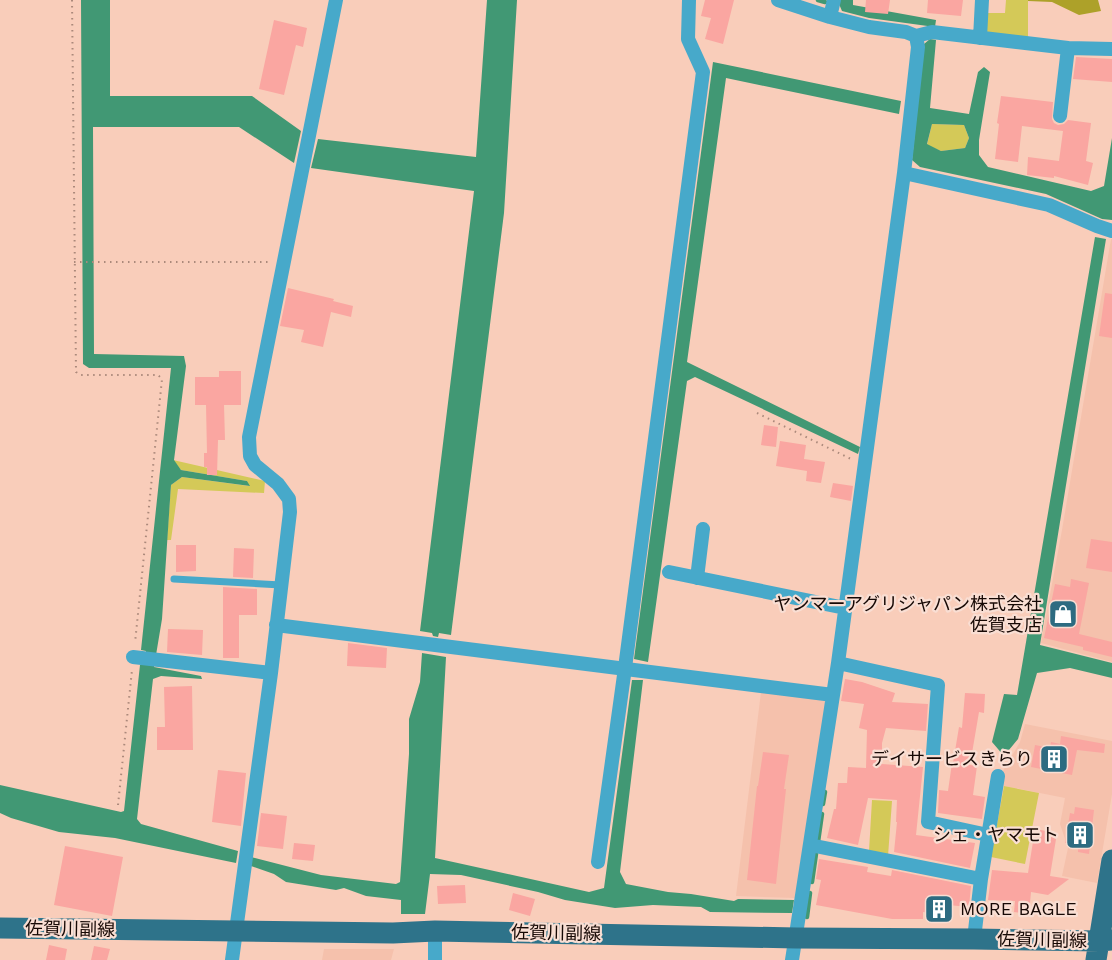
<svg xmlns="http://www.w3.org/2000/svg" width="1112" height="960" viewBox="0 0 1112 960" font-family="'Work Sans','Noto Sans JP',sans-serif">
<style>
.built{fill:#f5c1ac}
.green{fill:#d4c958}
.forest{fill:#ada129}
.water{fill:#419874;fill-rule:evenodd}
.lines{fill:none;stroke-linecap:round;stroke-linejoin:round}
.stream{stroke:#419874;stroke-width:4.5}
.building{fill:#faa6a1}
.path{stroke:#ab897b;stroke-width:2;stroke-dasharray:1.5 4.5;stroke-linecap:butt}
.lane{stroke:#47a9ca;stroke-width:7}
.street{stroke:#47a9ca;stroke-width:14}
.primary{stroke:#2e738a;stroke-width:21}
.labels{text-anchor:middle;stroke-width:4.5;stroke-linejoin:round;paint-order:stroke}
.poi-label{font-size:18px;fill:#160804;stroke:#f9ded3;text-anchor:end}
.street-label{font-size:18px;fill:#160804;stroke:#f9ded3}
</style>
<rect width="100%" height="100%" fill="#f9cdba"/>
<path class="built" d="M1111,239H1112V662L1041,643L1062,530Z
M761,692L827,699L795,898L736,896Z
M1025,724L1112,741V794L1097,883L1062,876L1068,848L1060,824L1065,798L1004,786L1003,771L1020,742Z
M324,949H394L391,960H322Z"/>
<path class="green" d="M1006,0H1028V38L985,32L988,13H1005Z
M932,124L964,125L969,138L965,148L941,151L927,145Z
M173,460L265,481L264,493L178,489L171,540H167L171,485L182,477L249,486L247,481L181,470Z
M1004,786L1039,793L1025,864L991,857Z
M872,800L892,801L888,856L869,851Z"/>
<path class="forest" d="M1028,0H1098L1101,11L1079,15L1052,2L1028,1Z"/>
<path class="water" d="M81,0H110V96H252L301,131L294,163L239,127H93L94,354L184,356L186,366L174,460L181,470L247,481L250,486L182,477L171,485L162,619L154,667L201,676L202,679L161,676L153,679L137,819L141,824L238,851L236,863L115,838L59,832L11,818L0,813V785L121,812L124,811L140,665H145L146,651L141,650L171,368H89L83,364Z
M487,0H517L504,213L451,635L439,633L438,637L433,636L432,633L420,631L474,191L311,168L318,139L476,157Z
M840,0H853V5L936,20L935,27L869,18L842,11L839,4Z
M930,39L936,40L930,108L969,114L978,72L984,67L990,72L979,140V155L988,167L1091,191L1104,186L1112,138V220L1102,219L1046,194L920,167L912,160L924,44ZM932,124L964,125L969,138L965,148L941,151L927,144Z
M713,62L901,101L899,114L726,78L687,362L860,447L858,454L695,377L687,381L648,662L634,659Z
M1095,237L1106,239L1040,645L1112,663V678L1070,668L1037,673L1018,739L1004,756L992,742L1004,694L1017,695Z
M422,653L446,657L435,858L589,892L604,888L632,680H643L620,872L626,884L668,892L691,894L734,901L738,899L794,900L792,913L710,912L701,907L653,905L615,908L565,900L538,892L461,875L430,874L425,914H401V900L366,896L344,888L336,890L286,882L274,874L251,866V857L321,875L396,884L400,882L409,754V719L420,682Z"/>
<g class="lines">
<path class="stream" d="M818,0L825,2
M823,804L825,792
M818,842L822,814
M812,882L816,854
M807,917L810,893"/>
</g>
<path class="building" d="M705,0H734L723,44L705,39L711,18L701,16Z
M866,0H890L888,14L865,12Z
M928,0H963L961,16L927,13Z
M274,20L307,28L303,47L296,45L284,95L259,89Z
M1076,57L1112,59V82L1073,79Z
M1001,96L1053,102L1052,119L1054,123L1058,125L1064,124L1068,120L1091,123L1086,161L1093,163L1088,185L1054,176V178L1027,175L1028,157L1059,161L1063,131L1022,126L1018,162L995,159L999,124L997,123Z
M288,288L334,299L333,301L353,306L351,317L331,312L323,347L301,342L304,330L280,326Z
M1105,293L1112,294V338L1099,336Z
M219,371H241V405H224L225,440H218L217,475H207V467H204V453H207L206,405H195V377H219Z
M764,425L778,427L776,447L761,445Z
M780,441L806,445L804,459L825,462L821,483L806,481L807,471L776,466Z
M833,483L853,486L851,501L830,497Z
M1091,539L1112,542V572L1086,568Z
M176,545H196V571L176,572Z
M234,548L254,549L253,578L233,577Z
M1071,579L1089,583L1079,634L1112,642V657L1083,650V647L1044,638L1055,584L1070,587Z
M223,587L257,589V615H239V658H223Z
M168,629L203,630L202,655L167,652Z
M348,643L387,648L386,668L347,666Z
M845,679L862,682L895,693L892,702L928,704L926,731L886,728L882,743V764L923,767L916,835L975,843L970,868L894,852L897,822H896L897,800L868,798L858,845L827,838L834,809H836L838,783H847L848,767L866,768L867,730L859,728L864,704L841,701Z
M192,686L193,750H157V727H165L164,687Z
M965,693L985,694L984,713L979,712L970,765L977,766L973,795L985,797L982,819L938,813L939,790L948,791L952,763H953L959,727L962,728Z
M1061,736L1105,744L1104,753L1077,750L1072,775L1031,767L1035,745L1050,748L1051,742L1060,744Z
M763,752L789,755L784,789H786L776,884L747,880L757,786H758Z
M218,770L246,773L241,826L212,822Z
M1075,807L1094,810L1089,854L1078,852V844L1065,843L1070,813L1074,814Z
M261,813L287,816L283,849L257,846Z
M1035,829L1057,833L1050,876L1069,879L1048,895L1031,892L1029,914L1014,912L1015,901L988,900L992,870L1028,873Z
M294,843L315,845L313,861L292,859Z
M65,846L123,857L112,916L54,905Z
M819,859L868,867L867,872L891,876L892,870L971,886L969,907L948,905L946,915L923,912V919H892L816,905L821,880L816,879Z
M465,885L466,903L438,904L437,886Z
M513,893L535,899L530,916L509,910Z
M49,945L67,949L65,960H46Z
M94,946L110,949L107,960H91Z"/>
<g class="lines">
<path class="path" d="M72,0L76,372L81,375H158L162,379L135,643
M74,262H269
M757,413L851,459
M118,805L132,670"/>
<path class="lane" d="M174,579L281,585"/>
<path class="street" d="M778,0L830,17L869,27L906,32L916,36L932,32L1068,48L1112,49
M830,17L834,0
M980,38L982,0
M1060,116L1068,48
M904,173L1049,205L1097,226L1112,231
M669,572L845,608
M697,578L703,529
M276,625L833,695
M133,657L271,673
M838,663L938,685L928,822L988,835
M810,845L981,879
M598,862L625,668L703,72L688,39L689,0
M974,939L981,879L998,776
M232,960L271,673L290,512L289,499L278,484L255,465L250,456L249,437L336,0
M435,960V931
M792,960L838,663L904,173L918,47L916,36"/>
<path class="primary" d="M0,928L393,933L435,931L796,938L974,939L1100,941L1112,940
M1096,960L1112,860"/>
</g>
<defs>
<g id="shop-square" transform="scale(1.5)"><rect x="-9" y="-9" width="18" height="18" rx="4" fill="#2d6b81" stroke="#f9ded3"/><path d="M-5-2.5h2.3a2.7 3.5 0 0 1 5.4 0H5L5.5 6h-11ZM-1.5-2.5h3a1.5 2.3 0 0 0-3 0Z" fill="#fff"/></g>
<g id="building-square" transform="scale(1.5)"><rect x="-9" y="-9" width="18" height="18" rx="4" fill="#2d6b81" stroke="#f9ded3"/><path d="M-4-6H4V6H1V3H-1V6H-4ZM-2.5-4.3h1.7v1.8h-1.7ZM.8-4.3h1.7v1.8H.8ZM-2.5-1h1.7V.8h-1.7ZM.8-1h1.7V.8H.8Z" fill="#fff"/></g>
</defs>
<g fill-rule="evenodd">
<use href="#shop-square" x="1063" y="614"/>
<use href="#building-square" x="1054" y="759"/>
<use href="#building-square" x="1080" y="835"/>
<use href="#building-square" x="939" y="909"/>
</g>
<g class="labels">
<g class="poi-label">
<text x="1042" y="610">ヤンマーアグリジャパン株式会社<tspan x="1042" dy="21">佐賀支店</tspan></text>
<text x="1033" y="765">デイサービスきらり</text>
<text x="1059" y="841">シェ・ヤマモト</text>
<text x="960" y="915" text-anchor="start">MORE BAGLE</text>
</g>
<g class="street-label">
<text transform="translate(70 929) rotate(1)" y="6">佐賀川副線</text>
<text transform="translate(556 933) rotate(1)" y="6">佐賀川副線</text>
<text transform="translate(1042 940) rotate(1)" y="6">佐賀川副線</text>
</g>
</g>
</svg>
